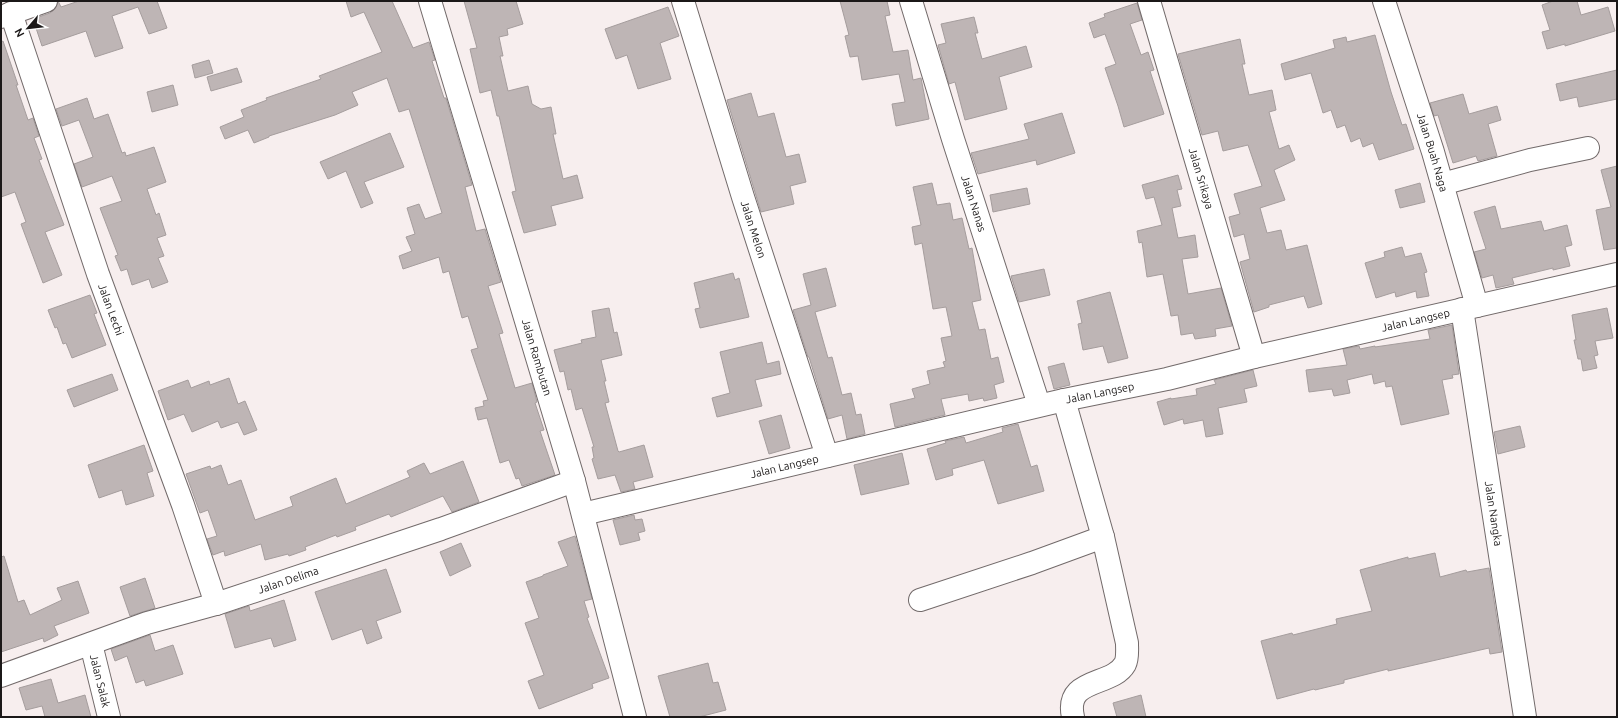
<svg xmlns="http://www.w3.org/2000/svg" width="1618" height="718" viewBox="0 0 1618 718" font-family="Ubuntu,sans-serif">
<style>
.building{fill:#beb5b5;stroke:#a59d9d}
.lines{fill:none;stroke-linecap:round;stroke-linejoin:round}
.minor-casing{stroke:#726a6a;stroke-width:24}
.minor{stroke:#fff;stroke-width:22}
.labels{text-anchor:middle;stroke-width:3;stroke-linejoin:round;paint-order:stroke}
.street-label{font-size:11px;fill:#1b1818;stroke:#fff}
</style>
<rect width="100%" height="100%" fill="#f7eeee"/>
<path class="building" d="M58,1L61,7L79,1H157L167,28L149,34L138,7L112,16L123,48L95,57L86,31L42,46L33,19L50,13L55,9Z
M346,1H392L413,48L429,42L435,60L432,61L444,98H446L472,185L465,187L476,231L485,229L501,282L488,286L503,333L499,334L515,388L532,383L537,402L535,403L544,430L540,431L555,475L522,486L519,478L516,479L509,460L500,463L487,418L478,420L475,408L484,406L483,401L488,400L471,350L478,348L468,316L462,318L449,271L443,273L439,257L403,269L399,256L412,251L406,237L415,234L407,208L419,204L425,219L442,213L409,109L399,112L387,78L352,92L358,105L335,115L269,136V137L254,143L248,130L225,139L220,127L244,117L241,110L267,100L266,98L321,79L319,76L382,52L364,12L351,17Z
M464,1H516L523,24L507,29L508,35L499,37L503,56H500L508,91L528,86L532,104L541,109L551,107L556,134H553L563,179L577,175L583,198L551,206L556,225L524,233L512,192L516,191L499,116H497L491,90L480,93L470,49L477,48Z
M840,1H887L890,15L885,16L893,52L908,50L913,80L921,78L929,119L896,126L892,104L905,102L899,74L862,80L858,56L850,57L845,36L849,35Z
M1553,1H1577L1581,15L1608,7L1615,31L1565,46V44L1547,49L1542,32L1550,30L1542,5Z
M1137,3L1142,20L1130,24L1141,55L1148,52L1154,70L1150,71L1164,114L1124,127L1118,106L1105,68L1116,64L1105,34L1094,38L1089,23L1105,17L1104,14Z
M668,7L679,36L660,43L671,79L638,89L627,55L616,59L605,29Z
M974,17L978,33H975L982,59L1026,46L1032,67L999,77L1007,109L965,120L955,82L949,84L938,45L946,43L941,24Z
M1375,35L1391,92L1402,125L1406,124L1414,149L1379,160L1373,143L1363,147L1360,138L1351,142L1345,125L1337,128L1331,110L1323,113L1311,73L1285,80L1281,64L1335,48L1333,40L1346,37L1347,42Z
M1240,39L1245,64H1242L1249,95L1272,90L1276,110L1269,112L1279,149L1289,145L1295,160L1274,170L1285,200L1260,208L1267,233L1281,230L1286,250L1307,245L1322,304L1308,308L1304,296L1269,305V307L1254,312L1240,262L1250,259L1244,234L1234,237L1229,217L1240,214L1234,194L1262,186L1248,145L1223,151L1218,131L1202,135L1178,54Z
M3,41L18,85H16L28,120L33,118L39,136L34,138L42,159L39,160L64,225L45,232L62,275L43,283L21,224L26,222L15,192L1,197V42Z
M209,60L213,73L195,78L192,65Z
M237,68L242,82L211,91L207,77Z
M1617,70V99L1579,107L1577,97L1560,101L1556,84Z
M173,85L178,105L152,112L147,92Z
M751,93L758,117L774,113L786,157L799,154L806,182L790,186L794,204L761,212L727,100Z
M1463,94L1469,114L1497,106L1501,120L1488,124L1497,156L1478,161L1476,156L1453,163L1438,115L1434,116L1430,103Z
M87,98L94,119L108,114L122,153L125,152L126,156L154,147L166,182L147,189L156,215L159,213L166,235L157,238L164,256L158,258L168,282L152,288L149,279L132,285L127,269L121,271L115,256L118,255L100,208L122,201L112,176L82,187L74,164L93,157L79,120L62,126L56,109Z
M1062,113L1075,153L1037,165L1036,160L978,174L971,153L1029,139L1024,124Z
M390,133L404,167L364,182L373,203L361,208L346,171L328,179L320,162Z
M1617,166V248L1604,250L1596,210L1611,207L1601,170Z
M1178,175L1182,189L1177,190L1181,206L1172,208L1178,238L1195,235L1198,257L1182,259L1188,294L1221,288L1232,326L1215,329L1216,336L1195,339L1193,333L1181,335L1178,315L1171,316L1163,274L1147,277L1142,242L1139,243L1137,231L1162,225L1154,197L1146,199L1142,185Z
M932,183L937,205L950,203L953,220L962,218L969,249L972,248L981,300L972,302L979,330L985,329L991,359L998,357L1004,382L994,385L997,398L984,401L983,398L969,401L968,394L941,399L945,415L895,427L890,404L915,398L912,389L930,384L927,371L945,367L943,362L946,361L941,338L952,336L946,307L933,309L922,243L915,245L912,227L921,225L913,187Z
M1420,183L1425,202L1400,208L1395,190Z
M1027,188L1030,204L993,212L990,195Z
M1495,206L1501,229L1541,221L1544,231L1567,225L1572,245L1565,247L1570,266L1553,270V268L1512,278L1514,284L1496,288L1493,275L1482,278L1474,252L1486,249L1474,212Z
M1402,247L1405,257L1421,253L1427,272L1424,273L1429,296L1417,298L1416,291L1396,297L1395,292L1376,298L1365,263L1385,257L1384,252Z
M826,268L836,306L815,312L828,358L832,357L842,395L851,393L856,415L861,414L865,434L847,439L842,415L828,419L809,357H808L793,310L811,305L803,274Z
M1044,269L1050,295L1019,302L1011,276Z
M733,273L735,280L739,278L749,317L700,328L695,309L700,308L694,283Z
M1110,292L1128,358L1108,363L1103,346L1083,350L1078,324L1082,323L1077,301Z
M90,295L97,313L94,314L106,345L72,358L66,343L63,344L57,327L55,328L48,310Z
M609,308L614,333L617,332L622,355L601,360L606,381H604L609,402L605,403L618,451L619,452L644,445L653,477L633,482L635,489L621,492L615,475L598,479L592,459L594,458L592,447H594L582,408L576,410L571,389L568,390L564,371L560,372L554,350L582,343L581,340L596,337L592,311Z
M1607,308L1613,338L1595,341L1598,355L1594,356L1597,368L1583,371L1581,359H1578L1574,340H1576L1572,315Z
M1452,325L1459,374L1452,375L1453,378L1442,380L1449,414L1401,425L1392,386L1386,387L1385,381L1374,384L1372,374L1347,380L1350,393L1334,396L1332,389L1309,392L1306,370L1347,365L1343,349L1359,346L1360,349L1375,346V347L1430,339L1428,330Z
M762,342L767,364L779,361L781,374L755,380L762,406L717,417L712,398L730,393L720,352Z
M1064,363L1070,385L1054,389L1048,367Z
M1253,370L1257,386L1244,389L1247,402L1218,408L1223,434L1206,437L1203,420L1184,424L1183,419L1164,425L1157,402L1171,398V399L1197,395L1196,389L1216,384L1214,380Z
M112,374L118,390L74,407L67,390Z
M229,378L238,404L245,401L257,430L244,435L238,422L221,428L218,421L192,432L184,414L168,420L158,391L188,380L191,388L209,381L210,385Z
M781,415L790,448L769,454L759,421Z
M1018,424L1031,467L1037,465L1044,491L998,504L984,460L952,469L953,475L936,480L927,449L946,443L945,441L964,437L966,443L1003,432L1002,428Z
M1520,426L1525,447L1498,454L1494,432Z
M144,445L153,471L147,473L154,496L126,505L122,490L99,498L88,465Z
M902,453L909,484L861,495L854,465Z
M463,461L479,502L452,512L443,496L391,517L389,514L355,527L356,530L337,537L336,535L305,547L306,550L289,556L288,554L265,560L261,544L225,556L224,551L213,555L207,539L217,536L208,510L200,513L186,474L210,466L211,469L221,465L228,485L241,480L255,520L293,506L290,497L336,478L346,504L410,477L407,471L424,463L430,474Z
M634,515L635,520L642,519L645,531L638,533L640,540L620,545L613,520Z
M575,536L592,599L584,601L589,617L587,618L609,678L592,684L593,688L539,709L528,681L544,675L525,623L539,618L526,582L543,576V575L568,566L558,542Z
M461,543L471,566L450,576L440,552Z
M1435,553L1440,577L1466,570L1467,572L1489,568L1502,652L1490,654L1489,648L1388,671V669L1344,680V683L1315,690L1314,689L1277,699L1261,641L1292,633L1293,635L1337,624L1336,619L1372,611L1360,570L1408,557V559Z
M4,556L18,602L24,600L30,615L62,600L57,588L78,581L89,613L54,626L58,635L44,642L43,638L1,652V557Z
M386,569L401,612L376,621L382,638L367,644L362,629L332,640L315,592Z
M145,578L155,608L130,616L120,587Z
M284,600L296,640L274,647L271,638L235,648L225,614L249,606L250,611Z
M150,635L155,651L173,645L183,674L146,686L144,680L136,683L127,656L115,661L111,649Z
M708,663L713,683L718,682L726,710L699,717H670L658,676Z
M51,679L58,703L85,695L91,717H45L42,706L26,710L19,688Z
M1141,695L1146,717H1117L1113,703Z"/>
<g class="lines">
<g class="minor-casing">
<g id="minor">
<path id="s1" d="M430,1L574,481L635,717"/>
<path id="s2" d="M683,1L743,197L827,456"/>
<path id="s3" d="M911,1L953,139L1039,405"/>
<path id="s4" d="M1149,1L1254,357"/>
<path id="s5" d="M1384,1L1433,152L1477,306"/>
<path id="s6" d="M11,13L98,274L183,505L216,604"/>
<path d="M1,17L46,1"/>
<path d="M1442,184L1530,160L1588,148"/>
<path id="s7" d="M1462,309L1525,717"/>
<path d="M1064,400L1103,537L1127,643C1127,650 1128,658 1125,664C1112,687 1064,677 1073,717"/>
<path id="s8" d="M583,514L1064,400L1167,379L1254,357L1617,274"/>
<path d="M920,600L1032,563L1103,537"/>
<path id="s9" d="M91,644L109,717"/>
<path id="s10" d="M1,676L147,623L216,604L441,529L574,481"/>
</g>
</g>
<use href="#minor" class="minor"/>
</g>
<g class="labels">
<g class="street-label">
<text dy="4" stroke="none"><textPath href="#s5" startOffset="159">Jalan Buah Naga</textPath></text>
<text dy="4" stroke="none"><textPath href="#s4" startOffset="185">Jalan Srikaya</textPath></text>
<text dy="4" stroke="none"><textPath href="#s3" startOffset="212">Jalan Nanas</textPath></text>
<text dy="4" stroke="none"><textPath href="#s2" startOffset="239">Jalan Melon</textPath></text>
<text dy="4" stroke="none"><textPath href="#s6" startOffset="313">Jalan Lechi</textPath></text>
<text dy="4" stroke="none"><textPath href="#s8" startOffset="855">Jalan Langsep</textPath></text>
<text dy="4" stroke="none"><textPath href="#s1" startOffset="372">Jalan Rambutan</textPath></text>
<text dy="4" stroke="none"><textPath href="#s8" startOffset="531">Jalan Langsep</textPath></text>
<text dy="4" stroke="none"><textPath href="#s8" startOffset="207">Jalan Langsep</textPath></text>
<text dy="4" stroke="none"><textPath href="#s7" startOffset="207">Jalan Nangka</textPath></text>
<text dy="4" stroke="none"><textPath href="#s10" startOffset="303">Jalan Delima</textPath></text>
<text dy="4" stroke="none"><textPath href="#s9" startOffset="38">Jalan Salak</textPath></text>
</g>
</g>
<rect width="1618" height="718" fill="none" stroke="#1b1818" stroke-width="4"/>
<g transform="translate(28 28) rotate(242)" stroke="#ffffff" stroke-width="3" paint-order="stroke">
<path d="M0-3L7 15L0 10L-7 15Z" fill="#1b1818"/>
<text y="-6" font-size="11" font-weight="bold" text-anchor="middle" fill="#1b1818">N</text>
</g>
</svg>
